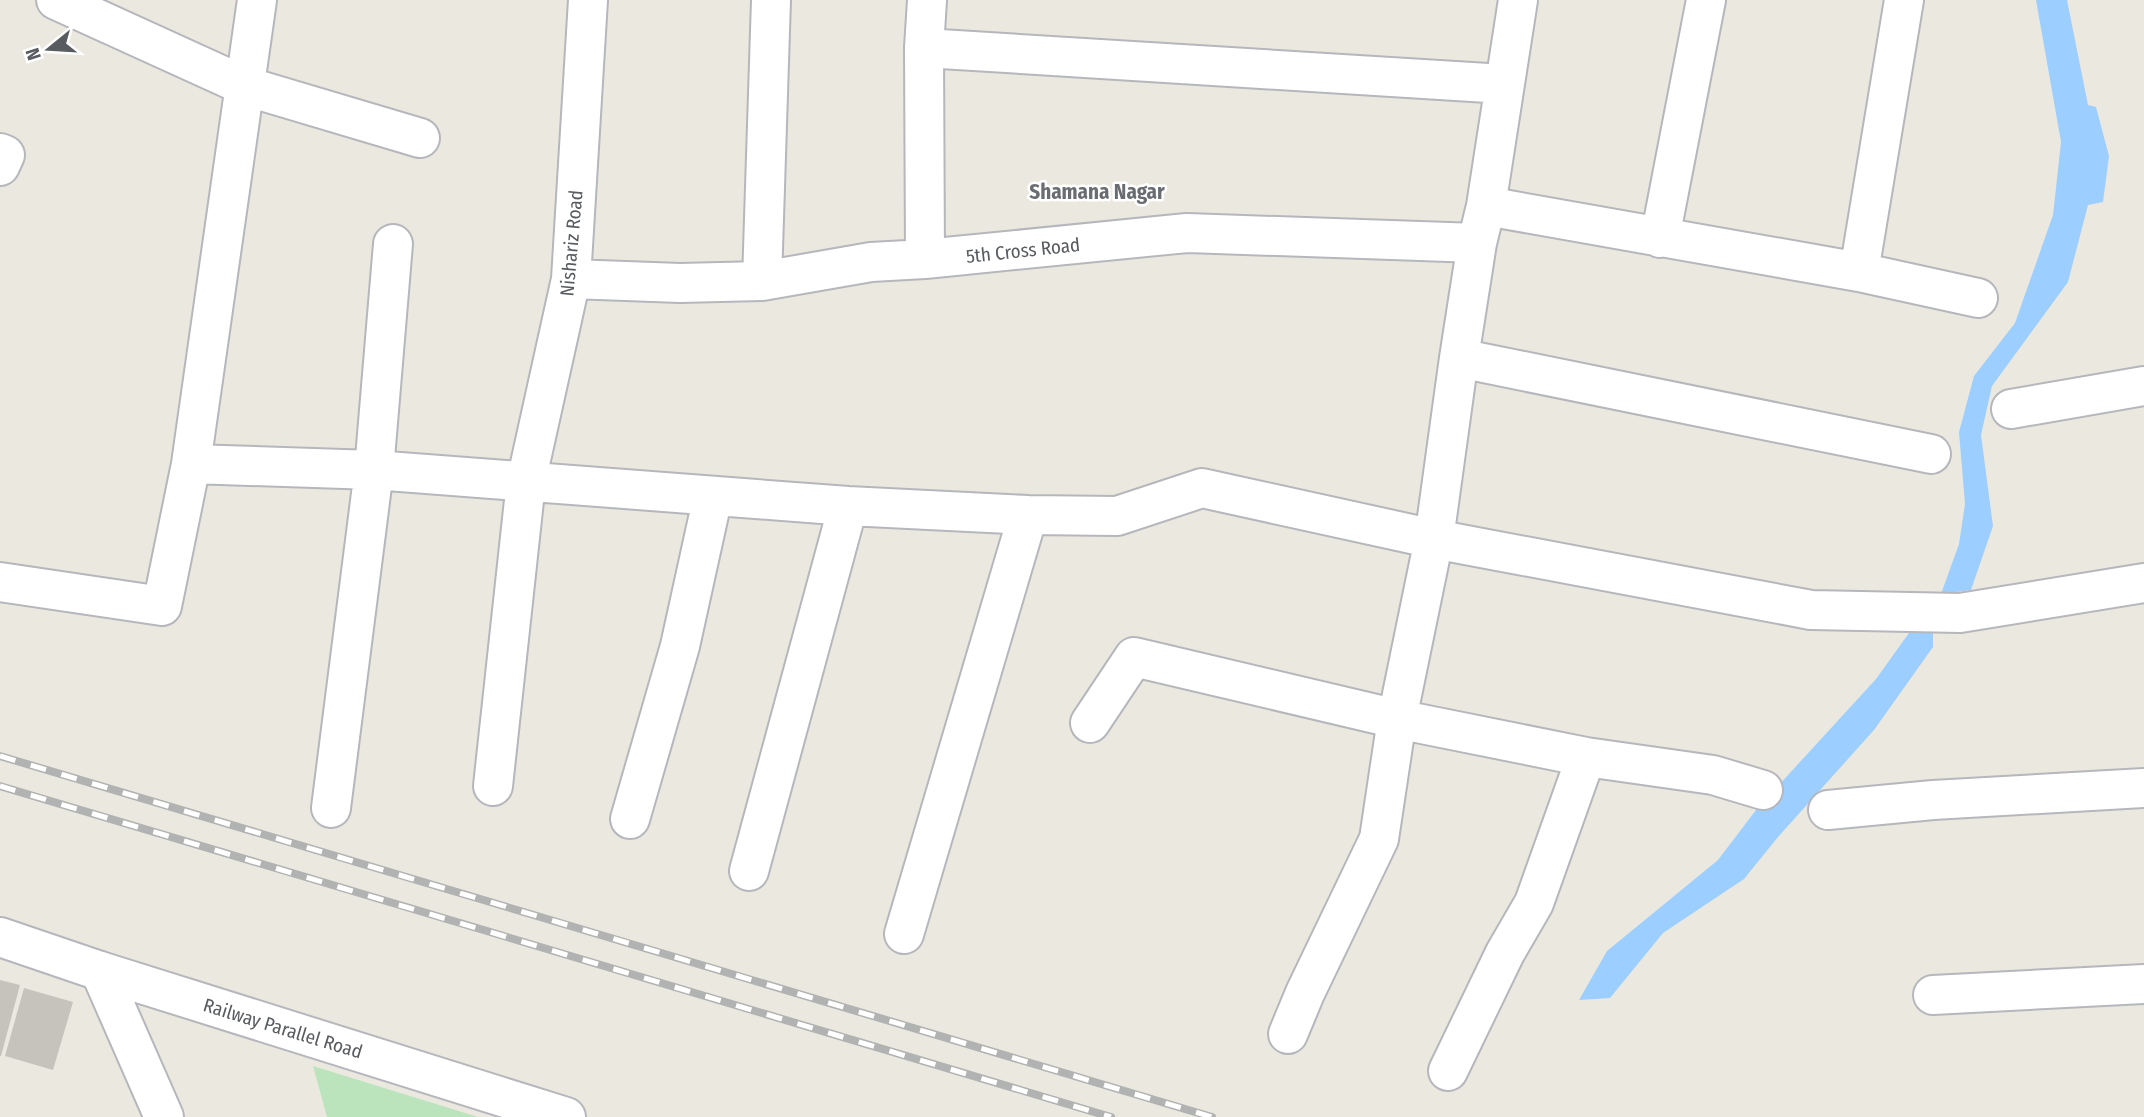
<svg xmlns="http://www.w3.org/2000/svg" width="2144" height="1117" viewBox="0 0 2144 1117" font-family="'Fira Sans Condensed',sans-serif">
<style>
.green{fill:#bbe4bd}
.water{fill:#9cceff}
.building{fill:#c6c3bc}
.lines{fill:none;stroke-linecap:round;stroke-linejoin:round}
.minor-casing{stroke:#b5b7bc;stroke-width:42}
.tertiary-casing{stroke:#b5b7bc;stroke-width:42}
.minor{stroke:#fff;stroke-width:38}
.tertiary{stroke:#fff;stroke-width:38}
.rail-casing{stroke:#b1b2b2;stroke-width:8}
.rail{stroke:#fff;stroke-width:5;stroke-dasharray:16;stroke-linecap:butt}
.labels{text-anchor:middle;stroke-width:5;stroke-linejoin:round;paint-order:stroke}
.street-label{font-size:19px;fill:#585b60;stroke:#fff}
.neighbourhood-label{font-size:21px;font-weight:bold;fill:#696d72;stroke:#fff}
</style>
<rect width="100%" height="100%" fill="#ebe9df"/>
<path class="green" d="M313,1066L478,1117H327Z"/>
<path class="water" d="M2036,0H2067L2088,105L2096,107L2109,156L2103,202L2088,205L2068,282L1992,386L1981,435L1993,526L1971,590L1941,594L1959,544L1965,504L1959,432L1974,376L2015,323L2053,215L2061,142Z
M1933,632V647L1874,730L1778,837L1744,879L1663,933L1610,998L1579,1000L1607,951L1718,860L1756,810L1876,679L1909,633Z"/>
<path class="building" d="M0,980L20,985L1,1056H0Z
M24,988L73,1002L53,1070L5,1056Z"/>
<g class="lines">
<g class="minor-casing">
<path id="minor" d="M56,0L245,86L420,138
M927,0L924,48L1504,84
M924,48L925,259
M0,153L5,155L0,166
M1486,206L1859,272L1978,298
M1660,238L1706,0
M1859,272L1904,0
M571,279L680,283L762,281L871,262L925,259L1187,233L1477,243
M762,281L771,0
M1459,358L1931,454
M2011,409L2144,386
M191,464L374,470L848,506L1028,515L1117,516L1202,488L1434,539L1811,610L1960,613L2144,583
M0,582L162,606L191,464L257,0
M1090,723L1134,657L1397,719L1586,757L1713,775L1763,790
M493,786L526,482L571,279L588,0
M331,808L374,470L393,244
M1828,810L1933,800L2144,788
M630,819L680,646L713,496
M749,871L848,506
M904,934L1028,515
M100,971L164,1117
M1933,995L2144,984
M1288,1034L1305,993L1379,839L1397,719L1434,539L1459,358L1477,243L1486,206L1518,0
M1448,1071L1505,953L1534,903L1586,757"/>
</g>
<g class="tertiary-casing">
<path id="tertiary" d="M0,937L100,971L566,1117"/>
</g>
<use href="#minor" class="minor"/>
<use href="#tertiary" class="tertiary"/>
<g class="rail-casing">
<path id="rail" d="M0,756L1212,1117
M0,786L1111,1117"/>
</g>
<use href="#rail" class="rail"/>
</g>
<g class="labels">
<g class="street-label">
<text transform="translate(571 243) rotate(-85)" y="7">Nishariz Road</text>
<text transform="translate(1023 250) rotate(-6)" y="7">5th Cross Road</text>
<text transform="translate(283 1028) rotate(17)" y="7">Railway Parallel Road</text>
</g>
<g class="neighbourhood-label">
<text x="1097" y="199">Shamana Nagar</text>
</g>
</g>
<g transform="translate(49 49) rotate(252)" stroke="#ffffff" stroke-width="5" paint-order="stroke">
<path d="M0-5L12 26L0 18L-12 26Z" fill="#585b60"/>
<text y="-10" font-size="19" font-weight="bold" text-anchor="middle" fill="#585b60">N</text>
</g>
</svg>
